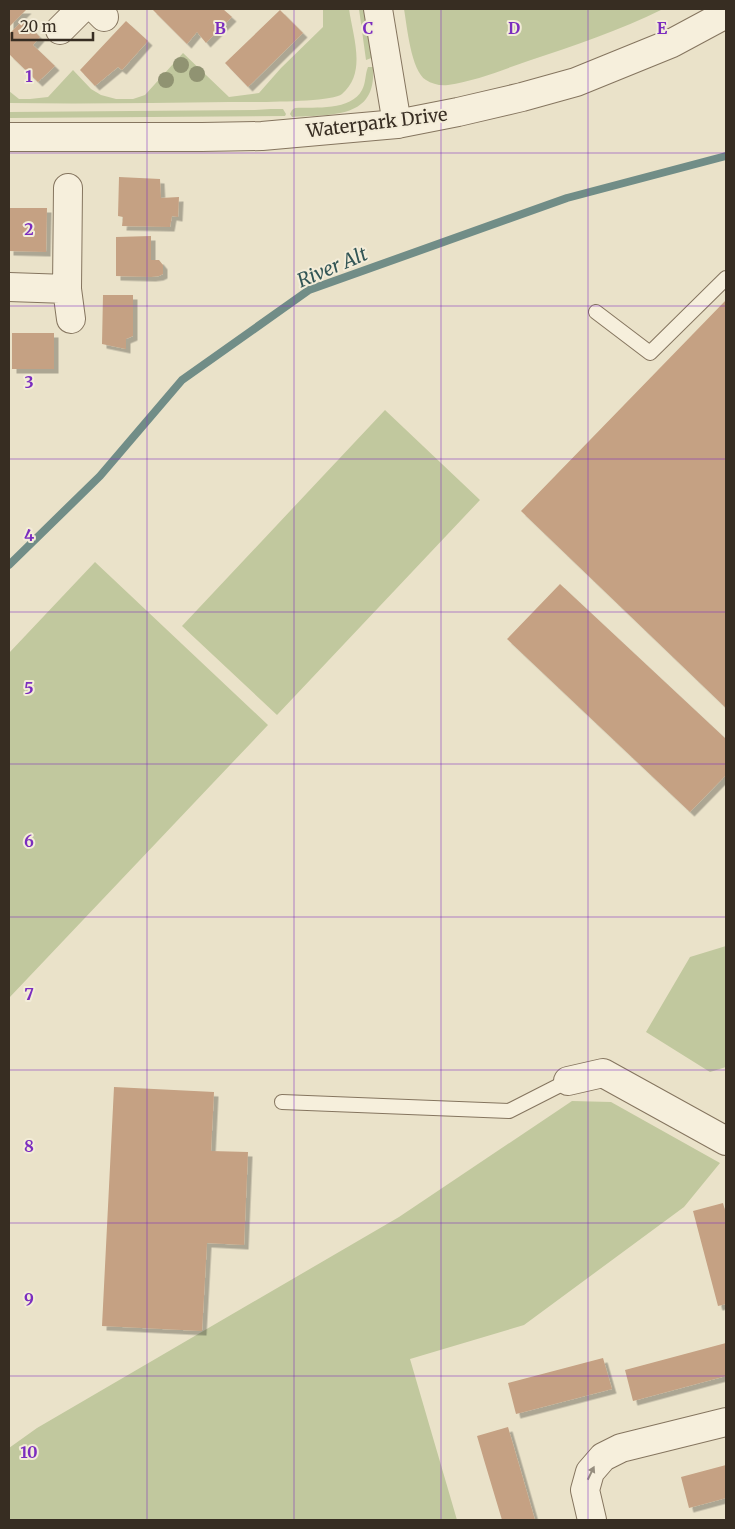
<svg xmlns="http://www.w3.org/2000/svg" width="735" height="1529" viewBox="0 0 735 1529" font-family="Merriweather,serif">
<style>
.green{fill:#c1c89e}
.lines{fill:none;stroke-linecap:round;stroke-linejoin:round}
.stream{stroke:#718d87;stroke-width:8}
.building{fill:#c5a183;filter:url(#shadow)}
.service-casing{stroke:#85755f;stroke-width:16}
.minor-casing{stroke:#85755f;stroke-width:30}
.tertiary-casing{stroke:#85755f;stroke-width:30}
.service{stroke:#f6efdc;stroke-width:14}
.minor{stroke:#f6efdc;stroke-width:28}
.tertiary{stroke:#f6efdc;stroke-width:28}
.tree{fill:#909372}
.oneway{fill:#968e7f}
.grid{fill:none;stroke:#7b2cbf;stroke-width:1;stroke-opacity:0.55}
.labels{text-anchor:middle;stroke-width:4;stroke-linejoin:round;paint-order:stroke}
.street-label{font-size:18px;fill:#372d22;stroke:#f3ecd8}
.water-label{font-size:19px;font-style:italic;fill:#325555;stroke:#f3ecd8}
.grid-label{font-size:16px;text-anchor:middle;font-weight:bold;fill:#7b2cbf;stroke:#f3ecd8;stroke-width:4;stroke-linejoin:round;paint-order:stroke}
</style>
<defs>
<filter id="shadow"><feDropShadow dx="4.5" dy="4.5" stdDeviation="0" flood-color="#0004"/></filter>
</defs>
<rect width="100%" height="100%" fill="#eae2c9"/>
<path class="green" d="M323,9H349C353,37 367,73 342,94C331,103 247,102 229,102C155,103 82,104 9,103V91L19,99H30L48,97L73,70L91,89L101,95L116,99H133L145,95L183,53L229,97L259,93L281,68L323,27Z
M359,9H366L374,57L366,60Z
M404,9H663C620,30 574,46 528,61C502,70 475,81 448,85C440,86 432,84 426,80C411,71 407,26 404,9Z
M368,67H373C377,120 331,114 292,117L290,114L292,110L295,108C315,107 351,111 362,90C366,83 365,74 368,67Z
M271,109H283L286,114L285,116L9,118V112L255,110Z
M385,410L480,500L277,715L182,626Z
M95,562L268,725L9,998V653Z
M726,946V1067L710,1072L646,1032L690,957Z
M572,1101L611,1102L720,1163L684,1207L524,1325L410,1359L457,1520H9V1448L37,1428L399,1217Z"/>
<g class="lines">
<path class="stream" d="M9,565L100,476L182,380L309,290L567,198L726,156"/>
</g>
<path class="building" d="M9,9H27L9,27Z
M152,9H223L232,17L206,43L197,32L187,44Z
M280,10L303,33L248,87L225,63Z
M23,20L40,37L33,45L55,66L38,82L9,54V34Z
M126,21L148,41L122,70L118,67L95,86L80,70Z
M119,177L160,179L161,198L179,197L178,217L172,216L170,227L122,226L123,217L118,216Z
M9,208H47L46,252L9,251Z
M151,236V260H159L163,265V274L159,276L151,277L116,276V237Z
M103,295H133V336L126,339V349L102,344Z
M726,300V708L521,511Z
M12,333H54V369H12Z
M560,584L726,739V775L690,812L507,639Z
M114,1087L214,1092L211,1151L248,1152L244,1245L207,1243L202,1331L102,1326Z
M723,1203L726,1214V1304L718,1306L693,1211Z
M726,1343V1376L633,1401L625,1370Z
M603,1358L612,1389L516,1414L508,1383Z
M508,1427L522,1475L535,1520H502L484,1460L477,1436Z
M726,1465V1498L689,1508L681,1477Z"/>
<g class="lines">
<g class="service-casing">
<path id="service" d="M596,312L650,353L726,278
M282,1102L509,1111L568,1081"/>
</g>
<g class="minor-casing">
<path id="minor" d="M96,9L104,17
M378,9L397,124
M60,30L81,9
M68,188L67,289L71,319
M9,287L67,289
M568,1081L603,1073L726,1141
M592,1520L585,1490L590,1472L603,1457L621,1448L726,1422"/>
</g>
<g class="tertiary-casing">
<path id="tertiary" d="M9,137H202L262,136L397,124L458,112L522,97L576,82L672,43L726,14"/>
</g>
<use href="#service" class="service"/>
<use href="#minor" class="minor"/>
<use href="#tertiary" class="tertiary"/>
</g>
<g class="tree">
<circle cx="181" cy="65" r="8"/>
<circle cx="197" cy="74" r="8"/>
<circle cx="166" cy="80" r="8"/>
</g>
<defs><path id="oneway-solid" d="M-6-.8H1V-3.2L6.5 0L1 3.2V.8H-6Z" transform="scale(1.25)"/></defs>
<use class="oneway" href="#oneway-solid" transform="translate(591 1473) rotate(-64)"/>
<path class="grid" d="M147,9V1520M294,9V1520M441,9V1520M588,9V1520M9,153H726M9,306H726M9,459H726M9,612H726M9,764H726M9,917H726M9,1070H726M9,1223H726M9,1376H726"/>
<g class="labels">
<g class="street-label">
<text transform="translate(377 123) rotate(-7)" y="6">Waterpark Drive</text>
</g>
<g class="water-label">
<text transform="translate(332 267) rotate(-23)" y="7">River Alt</text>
</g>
</g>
<g class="grid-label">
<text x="220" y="34">B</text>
<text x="368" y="34">C</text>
<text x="514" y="34">D</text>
<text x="662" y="34">E</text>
<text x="29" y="82">1</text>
<text x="29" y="235">2</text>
<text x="29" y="388">3</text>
<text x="29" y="541">4</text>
<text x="29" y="694">5</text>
<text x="29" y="847">6</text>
<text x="29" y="1000">7</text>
<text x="29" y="1152">8</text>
<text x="29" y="1305">9</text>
<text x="29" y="1458">10</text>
</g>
<rect width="735" height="1529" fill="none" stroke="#372d22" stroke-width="20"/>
<path d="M12 32v8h81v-8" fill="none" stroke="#372d22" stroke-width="2.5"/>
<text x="20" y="32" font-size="15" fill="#372d22" stroke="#f3ecd8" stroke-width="4" paint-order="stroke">20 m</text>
</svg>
